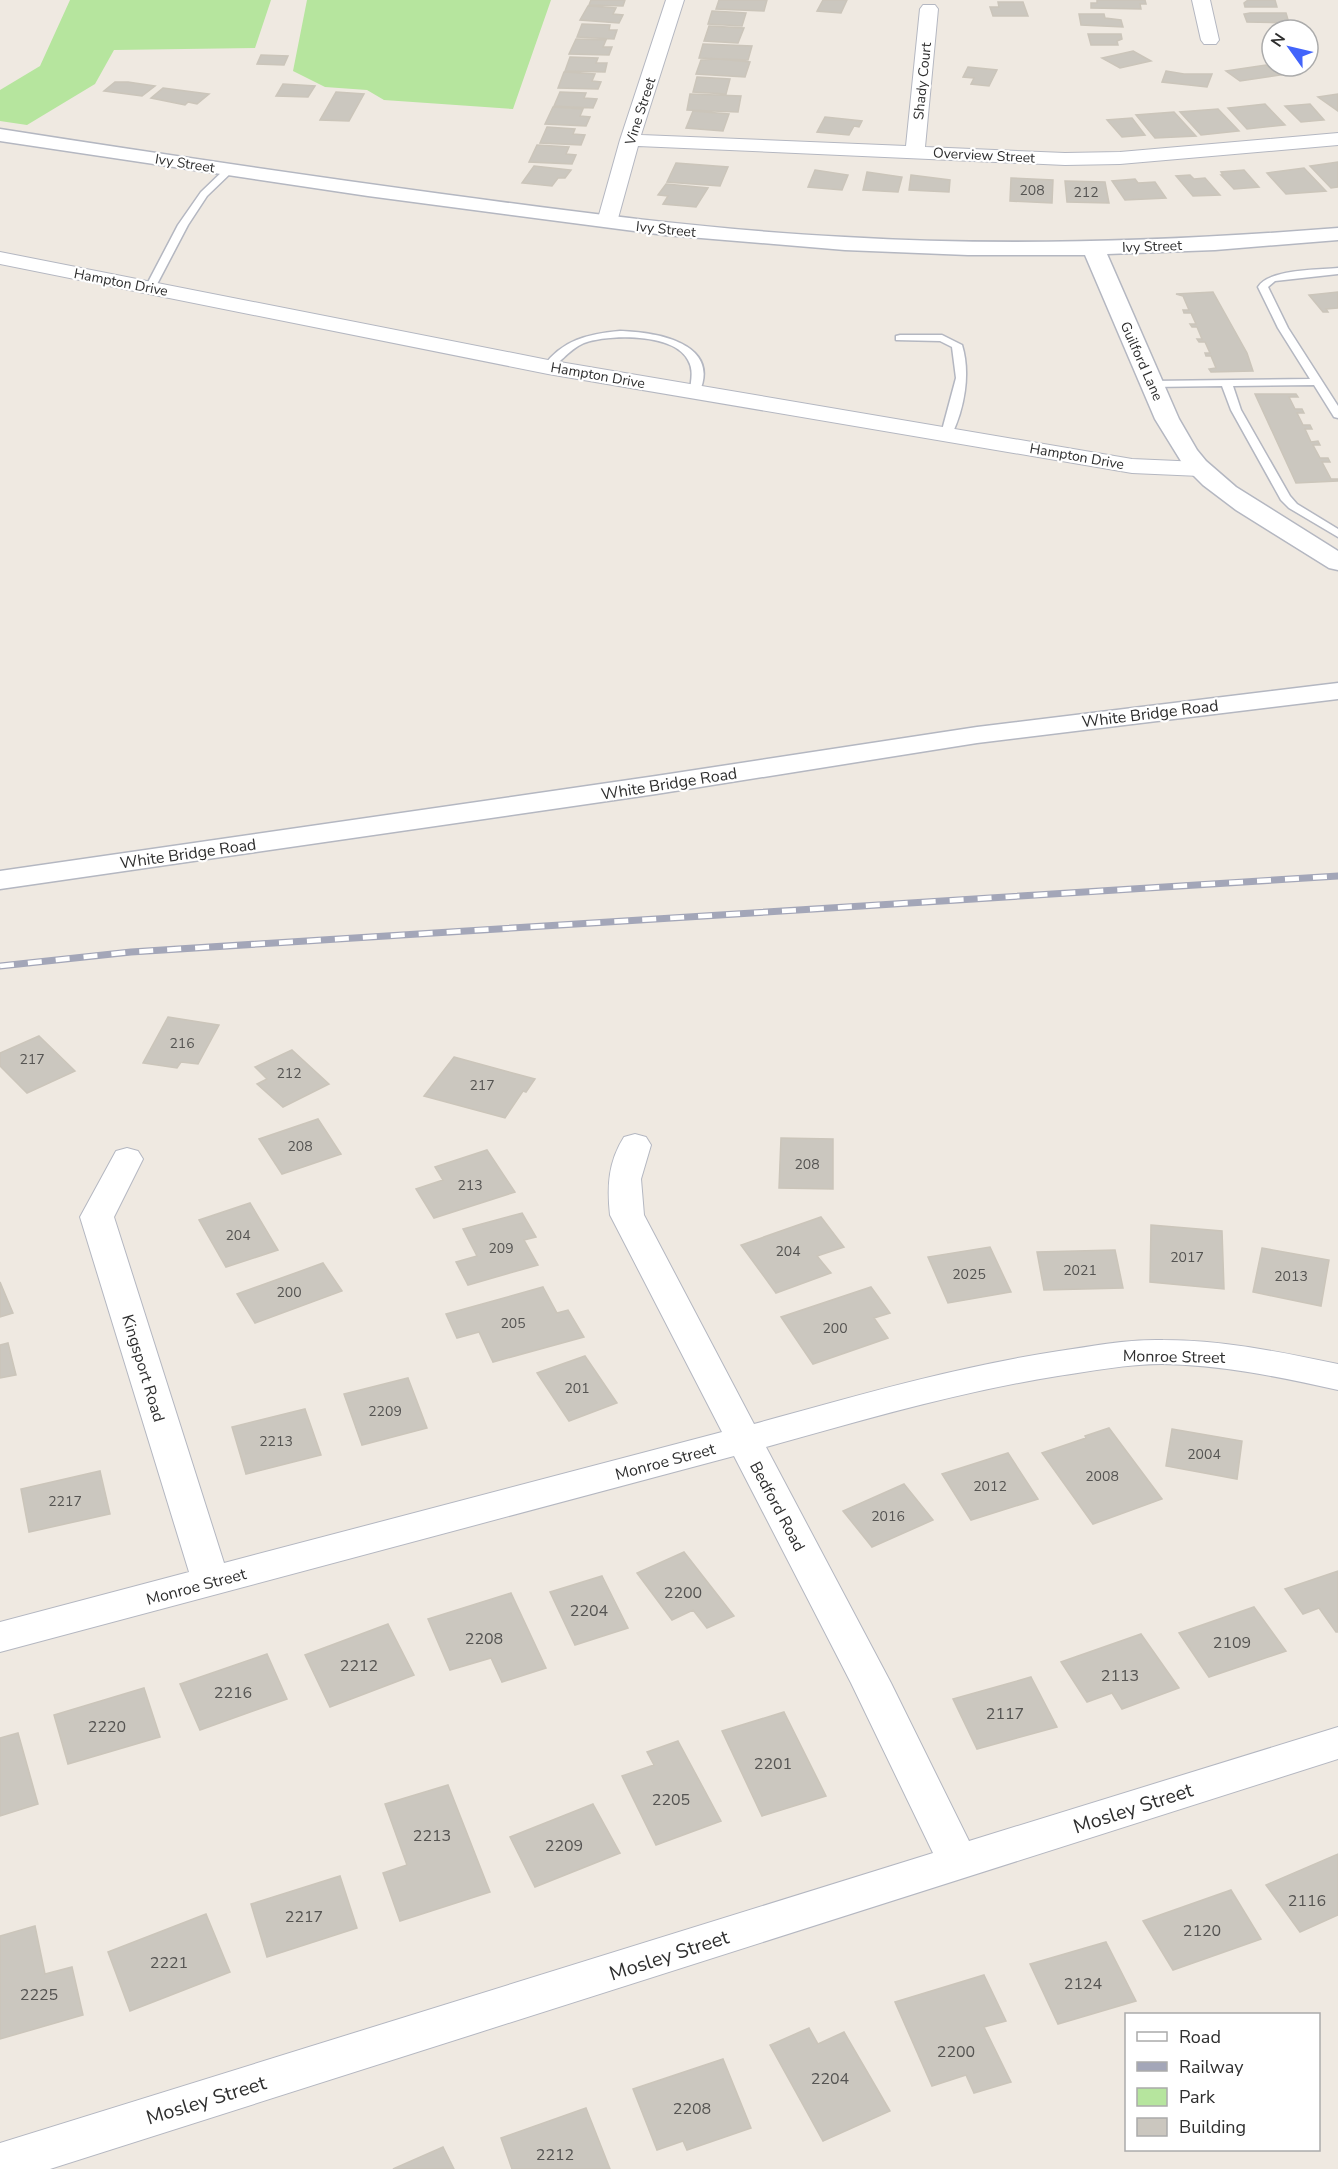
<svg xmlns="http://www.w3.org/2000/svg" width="1338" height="2169" viewBox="0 0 1338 2169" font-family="'Nunito Sans',sans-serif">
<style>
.green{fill:#b6e59e}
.building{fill:#cbc7bf;stroke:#cbc5ba;stroke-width:1.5}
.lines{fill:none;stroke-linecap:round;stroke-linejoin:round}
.lane-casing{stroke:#b4b7c1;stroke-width:3}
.street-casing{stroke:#b4b7c1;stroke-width:2}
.secondary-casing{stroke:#b4b7c1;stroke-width:3}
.lane{fill:#fff;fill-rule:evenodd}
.street{fill:#fff;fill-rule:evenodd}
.secondary{fill:#fff;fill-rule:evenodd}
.rail-casing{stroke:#a3a6b8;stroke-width:7}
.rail{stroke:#fff;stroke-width:4.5;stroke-dasharray:14;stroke-linecap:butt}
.labels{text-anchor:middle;stroke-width:4.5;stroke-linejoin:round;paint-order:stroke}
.far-street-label{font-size:14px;fill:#2e2e2e;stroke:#fff}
.number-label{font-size:14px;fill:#555452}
.street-label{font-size:16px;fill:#2e2e2e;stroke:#fff}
.near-number-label{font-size:16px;fill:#555452}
.near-street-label{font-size:20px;fill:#2e2e2e;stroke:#fff}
</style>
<rect width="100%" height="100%" fill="#efe9e1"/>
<path class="green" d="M70,0H271L255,48L114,50L95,84L27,125L0,121V90L40,66Z
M307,0H551L513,109L384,100L367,90L325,87L293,71Z"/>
<path class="building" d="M591,0H625L623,6L589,5Z
M719,0H767L764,11L716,9Z
M823,0H847L841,13L817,11Z
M1097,0H1145L1146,4H1140L1141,9L1091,8V3H1097Z
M1248,0H1275L1277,7H1245L1244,3Z
M998,2H1023L1028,16H993L990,7H999Z
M588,6L616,8L613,14L623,15L619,23L580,20Z
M712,11L746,13L742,26L708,24Z
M1250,13H1286L1289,23L1247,22L1244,14Z
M1079,14H1104L1105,18L1121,20L1123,27L1081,25Z
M582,24L610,25L609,30H617L614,39L577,37Z
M709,26L744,28L738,43L704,41Z
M1088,34H1121L1122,39L1117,41L1118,45H1091Z
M576,39L606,40L603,47H612L609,55L569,54Z
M703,44L752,46L748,60L699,58Z
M1133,51L1151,61L1120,68L1102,58Z
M261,55L288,56L284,65L257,64Z
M570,57L598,58L596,63H607L605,72L565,71Z
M701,60L718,59L750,62L745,77L696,74Z
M1266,65L1280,75L1240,81L1226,71Z
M968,67L997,70L989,86L971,84L974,78L963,77Z
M1166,71L1184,74H1212L1207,87L1162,82Z
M564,72L595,74L592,81L601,82L598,89L558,88Z
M697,77L730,79L726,94L693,92Z
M115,82H128L155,86L142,96L104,91Z
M283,84L315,86L308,97L276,96Z
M163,88L209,94L197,104L188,102L185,105L151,98Z
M336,92L364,94L349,121L320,120Z
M560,92L586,93L584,98L597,99L593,108L554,106Z
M690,94L741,96L738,112L687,110Z
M1338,94V111L1318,97Z
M1265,104L1285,125L1247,129L1228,108Z
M1310,104L1324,120L1301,122L1285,106Z
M553,107L583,109L580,116L590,117L586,126L545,124Z
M1218,109L1239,131L1201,135L1180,112Z
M693,111L729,114L723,131L686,128Z
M1174,112L1196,136L1155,138L1136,115Z
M825,117L862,121L859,127L854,126L849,135L817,132Z
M1132,118L1145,135L1122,137L1107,120Z
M547,127L575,129L573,134L585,135L581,145L540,143Z
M537,145L569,147L566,154L576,155L572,164L529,162Z
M1338,162V187L1331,188L1310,166Z
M676,163L728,167L720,186L667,182Z
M534,166L571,170L565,178H558L552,186L522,183Z
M1304,168L1326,191L1286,194L1267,173Z
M815,170L848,175L842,190L808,187Z
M1244,170L1259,187L1234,189L1221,175H1223L1221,172Z
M867,172L902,177L898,192L863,190Z
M911,175L950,180L949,192L909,190Z
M1190,175L1194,179L1205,178L1220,195L1193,196L1176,176Z
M1011,178L1053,180L1052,203L1010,201Z
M1135,179L1138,183L1155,182L1166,198L1125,200L1112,181Z
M1065,181L1105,182L1109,203L1067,202Z
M666,184L708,188L696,207L663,204L668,196L658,195Z
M1213,292L1247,353L1253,371L1211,372L1209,369L1216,368L1211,356H1206L1205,353H1210L1205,342H1199L1197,339H1202L1197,327H1192L1190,324H1196L1191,313H1184L1183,310H1189L1183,296L1176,294Z
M1338,292V308L1326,309L1328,312H1323L1309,295Z
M1255,394H1296L1298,397H1289L1295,409H1302L1304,413H1297L1303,425H1310L1312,429H1305L1311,442L1318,441L1320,445H1313L1320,458H1328L1330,462H1322L1331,479H1338V481L1296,483Z
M168,1017L219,1025L198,1064L181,1062L177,1068L143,1063Z
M39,1036L75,1071L27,1093L0,1066V1053Z
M292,1050L329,1084L283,1107L257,1084L267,1079L255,1067Z
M454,1057L535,1079L526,1092L523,1091L505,1118L424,1096Z
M318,1119L341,1154L282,1174L259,1139Z
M781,1138L833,1139V1189L779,1188Z
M487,1150L515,1192L434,1218L416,1189L443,1180L435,1167Z
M250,1203L278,1250L226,1267L199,1220Z
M522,1213L536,1237L524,1240L538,1265L468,1285L456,1262L477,1256L463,1229Z
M821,1217L844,1247L817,1256L831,1273L776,1293L741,1245Z
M1151,1225L1222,1231L1224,1289L1150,1282Z
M990,1247L1011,1292L948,1303L928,1257Z
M1262,1248L1329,1260L1321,1306L1253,1292Z
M1115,1250L1123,1288L1044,1290L1037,1252Z
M323,1263L342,1291L255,1323L237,1294Z
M0,1282L13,1313L0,1317Z
M543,1287L557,1313L568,1310L584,1337L493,1362L479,1332L457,1338L446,1314Z
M871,1287L890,1313L874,1318L888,1338L813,1364L781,1317Z
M8,1343L16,1375L0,1378V1345Z
M585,1356L617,1403L569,1421L537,1373Z
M408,1378L427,1428L362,1445L344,1394Z
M305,1409L321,1455L246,1474L232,1427Z
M1109,1428L1162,1499L1093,1524L1042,1453L1086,1438L1085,1436Z
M1172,1429L1242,1441L1237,1479L1166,1466Z
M1008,1453L1038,1499L971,1520L942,1474Z
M100,1471L110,1514L29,1532L21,1489Z
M904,1484L933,1520L872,1547L843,1511Z
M684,1552L734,1616L707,1628L693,1610L672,1620L637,1573Z
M1338,1571V1632H1336L1319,1608L1303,1614L1285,1589Z
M602,1576L628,1628L575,1645L550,1592Z
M511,1593L546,1668L502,1682L491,1658L450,1670L428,1619Z
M1254,1607L1286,1651L1209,1677L1179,1633Z
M388,1624L414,1675L330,1707L305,1655Z
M1141,1634L1179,1688L1122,1709L1112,1693L1087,1702L1061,1662Z
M267,1654L287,1699L200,1730L180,1684Z
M1031,1677L1057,1727L977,1749L953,1699Z
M144,1688L160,1737L68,1764L54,1715Z
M784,1712L826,1796L762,1816L722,1731Z
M18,1733L38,1804L0,1816V1738Z
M678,1741L721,1821L656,1845L622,1776L654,1765L647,1752Z
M448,1785L490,1892L400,1921L383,1873L407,1865L385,1804Z
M593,1804L620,1853L535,1887L510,1837Z
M1338,1854V1915L1300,1932L1266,1885Z
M340,1876L357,1928L267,1957L251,1904Z
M1231,1890L1261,1939L1173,1970L1143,1921Z
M206,1914L230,1972L130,2011L108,1952Z
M35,1926L45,1974L72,1967L83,2015L0,2039V1936Z
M1106,1942L1136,2001L1058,2024L1030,1964Z
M984,1975L1006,2021L984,2027L1011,2082L974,2093L966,2075L932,2086L895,2002Z
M809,2028L818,2044L844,2032L890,2111L823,2141L770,2045Z
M723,2059L751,2128L687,2150L683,2141L657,2150L633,2089Z
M586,2108L610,2169H512L501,2138Z
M443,2147L454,2169H393Z"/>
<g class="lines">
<g class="lane-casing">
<path id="lane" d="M226,168L234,170L207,196L188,225L155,288L146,290L145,288L178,225L201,192Z
M1338,268V274L1275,281L1268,287L1288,328L1338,406V418L1334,417L1314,385L1233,386L1241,410L1290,496L1297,504L1338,529V537L1289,508L1281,500L1231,410L1222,386L1152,387L1147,384L1152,381L1310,379L1278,328L1258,287C1269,269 1317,270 1338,268Z
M620,331C654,332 722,342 699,393H691L690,391C691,380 694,370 688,360C674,333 609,334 584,343C568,350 558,366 548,370L543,367C562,340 588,334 620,331Z
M900,335H942L962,345C971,374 964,410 951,436H943L941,434L956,378L952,347L940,341L896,340V336Z"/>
</g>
<g class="street-casing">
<path id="street" d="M666,0H684L641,135L906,146L920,9L923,5H935L938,9L925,147L1065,153L1120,152L1338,133V145L1120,164L1065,165L638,146L617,222L614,226H600L597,222L620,140Z
M1192,0H1210L1219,40L1216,44H1204L1201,40Z
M0,252L548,360L1132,459L1200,462L1208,464L1212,469L1208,474L1200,476L1132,473L548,374L0,264Z
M635,1134L646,1137L651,1145L641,1179L644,1215L754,1424C855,1396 955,1367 1059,1351C1093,1346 1128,1339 1163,1340C1223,1340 1280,1352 1338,1364V1390C1280,1377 1222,1365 1162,1364C1127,1364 1093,1371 1058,1376C958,1392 863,1420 766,1447L891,1683L969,1841L1338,1727V1759L50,2169H0V2143L933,1853L851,1683L734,1456L0,1652V1622L189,1572L80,1217L116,1151L127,1148L138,1151L143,1159L114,1217L224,1563L722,1432L610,1215C607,1187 608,1162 624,1137Z"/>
</g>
<g class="secondary-casing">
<path id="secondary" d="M0,129C147,152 294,174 442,194C575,212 710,230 845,237C1009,247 1174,241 1338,228V240L1215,250L1107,254L1179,419L1197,450L1206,461L1236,487L1338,551V570L1329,568L1236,510L1203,485L1184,466L1155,419L1085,255H968L845,250L665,235L368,196L0,141Z
M1338,683V699L977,743L656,794L0,889V871L656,776L977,727Z"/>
</g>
<use href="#lane" class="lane"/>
<use href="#street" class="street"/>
<use href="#secondary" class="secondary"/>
<g class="rail-casing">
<path id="rail" d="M0,966L131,952L1338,876"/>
</g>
<use href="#rail" class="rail"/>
</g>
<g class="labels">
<g class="far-street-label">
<text transform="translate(922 81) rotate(-84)" y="5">Shady Court</text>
<text transform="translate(640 111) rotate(-72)" y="5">Vine Street</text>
<text transform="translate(984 155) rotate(3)" y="5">Overview Street</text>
<text transform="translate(185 163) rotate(9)" y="5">Ivy Street</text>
<text transform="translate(666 229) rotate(6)" y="5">Ivy Street</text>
<text transform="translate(1152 246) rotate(-2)" y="5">Ivy Street</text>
<text transform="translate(121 282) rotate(11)" y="5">Hampton Drive</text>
<text transform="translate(1142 361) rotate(66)" y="5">Guilford Lane</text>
<text transform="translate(598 375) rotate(10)" y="5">Hampton Drive</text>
<text transform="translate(1077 456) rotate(10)" y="5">Hampton Drive</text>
</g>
<g class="number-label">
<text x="1032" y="195">208</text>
<text x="1086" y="197">212</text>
<text x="182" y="1048">216</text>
<text x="32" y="1064">217</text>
<text x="289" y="1078">212</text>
<text x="482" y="1090">217</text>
<text x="300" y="1151">208</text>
<text x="807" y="1169">208</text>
<text x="470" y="1190">213</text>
<text x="238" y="1240">204</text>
<text x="501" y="1253">209</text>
<text x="788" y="1256">204</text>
<text x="1187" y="1262">2017</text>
<text x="1080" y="1275">2021</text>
<text x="969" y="1279">2025</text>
<text x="1291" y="1281">2013</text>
<text x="289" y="1297">200</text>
<text x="513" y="1328">205</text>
<text x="835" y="1333">200</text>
<text x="577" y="1393">201</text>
<text x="385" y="1416">2209</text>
<text x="276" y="1446">2213</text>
<text x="1204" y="1459">2004</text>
<text x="1102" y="1481">2008</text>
<text x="990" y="1491">2012</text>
<text x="65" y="1506">2217</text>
<text x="888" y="1521">2016</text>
</g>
<g class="street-label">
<text transform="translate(1150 713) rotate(-7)" y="6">White Bridge Road</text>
<text transform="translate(669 783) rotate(-9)" y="6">White Bridge Road</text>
<text transform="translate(188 853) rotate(-8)" y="6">White Bridge Road</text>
<text transform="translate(1174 1356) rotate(1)" y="6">Monroe Street</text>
<text transform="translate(144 1368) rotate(73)" y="6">Kingsport Road</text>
<text transform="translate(665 1461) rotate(-15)" y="6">Monroe Street</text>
<text transform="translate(778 1506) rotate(62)" y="6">Bedford Road</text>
<text transform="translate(196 1586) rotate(-15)" y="6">Monroe Street</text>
</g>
<g class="near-number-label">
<text x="683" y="1598">2200</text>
<text x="589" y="1616">2204</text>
<text x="484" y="1644">2208</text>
<text x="1232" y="1648">2109</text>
<text x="359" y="1671">2212</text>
<text x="1120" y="1681">2113</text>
<text x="233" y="1698">2216</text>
<text x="1005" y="1719">2117</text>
<text x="107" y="1732">2220</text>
<text x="773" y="1769">2201</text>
<text x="671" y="1805">2205</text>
<text x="432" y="1841">2213</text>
<text x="564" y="1851">2209</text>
<text x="1307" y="1906">2116</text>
<text x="304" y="1922">2217</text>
<text x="1202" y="1936">2120</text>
<text x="169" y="1968">2221</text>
<text x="1083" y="1989">2124</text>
<text x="39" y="2000">2225</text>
<text x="956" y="2057">2200</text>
<text x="830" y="2084">2204</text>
<text x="692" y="2114">2208</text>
<text x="555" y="2160">2212</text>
</g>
<g class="near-street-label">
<text transform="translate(1133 1808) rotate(-18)" y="7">Mosley Street</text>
<text transform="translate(669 1955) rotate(-18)" y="7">Mosley Street</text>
<text transform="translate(206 2100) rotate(-17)" y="7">Mosley Street</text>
</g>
</g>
<rect x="1125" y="2013" width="195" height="138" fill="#ffffff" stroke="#ababab" stroke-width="1.5"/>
<rect x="1137" y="2032" width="30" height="9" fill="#ffffff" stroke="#ababab" stroke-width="1.5"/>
<text x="1179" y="2043" font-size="18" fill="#2e2e2e">Road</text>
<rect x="1137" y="2062" width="30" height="9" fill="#a3a6b8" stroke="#ababab" stroke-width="1.5"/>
<text x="1179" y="2073" font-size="18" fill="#2e2e2e">Railway</text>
<rect x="1137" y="2088" width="30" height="18" fill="#b6e59e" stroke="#ababab" stroke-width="1.5"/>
<text x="1179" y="2103" font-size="18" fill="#2e2e2e">Park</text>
<rect x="1137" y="2118" width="30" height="18" fill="#cbc7bf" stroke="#ababab" stroke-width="1.5"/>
<text x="1179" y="2133" font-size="18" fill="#2e2e2e">Building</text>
<g transform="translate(1290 48) rotate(304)"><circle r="28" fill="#ffffff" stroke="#ababab" stroke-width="1.5"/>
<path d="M0-4.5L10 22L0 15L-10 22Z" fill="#4264fb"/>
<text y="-9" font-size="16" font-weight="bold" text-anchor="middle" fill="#2e2e2e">N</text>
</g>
</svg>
